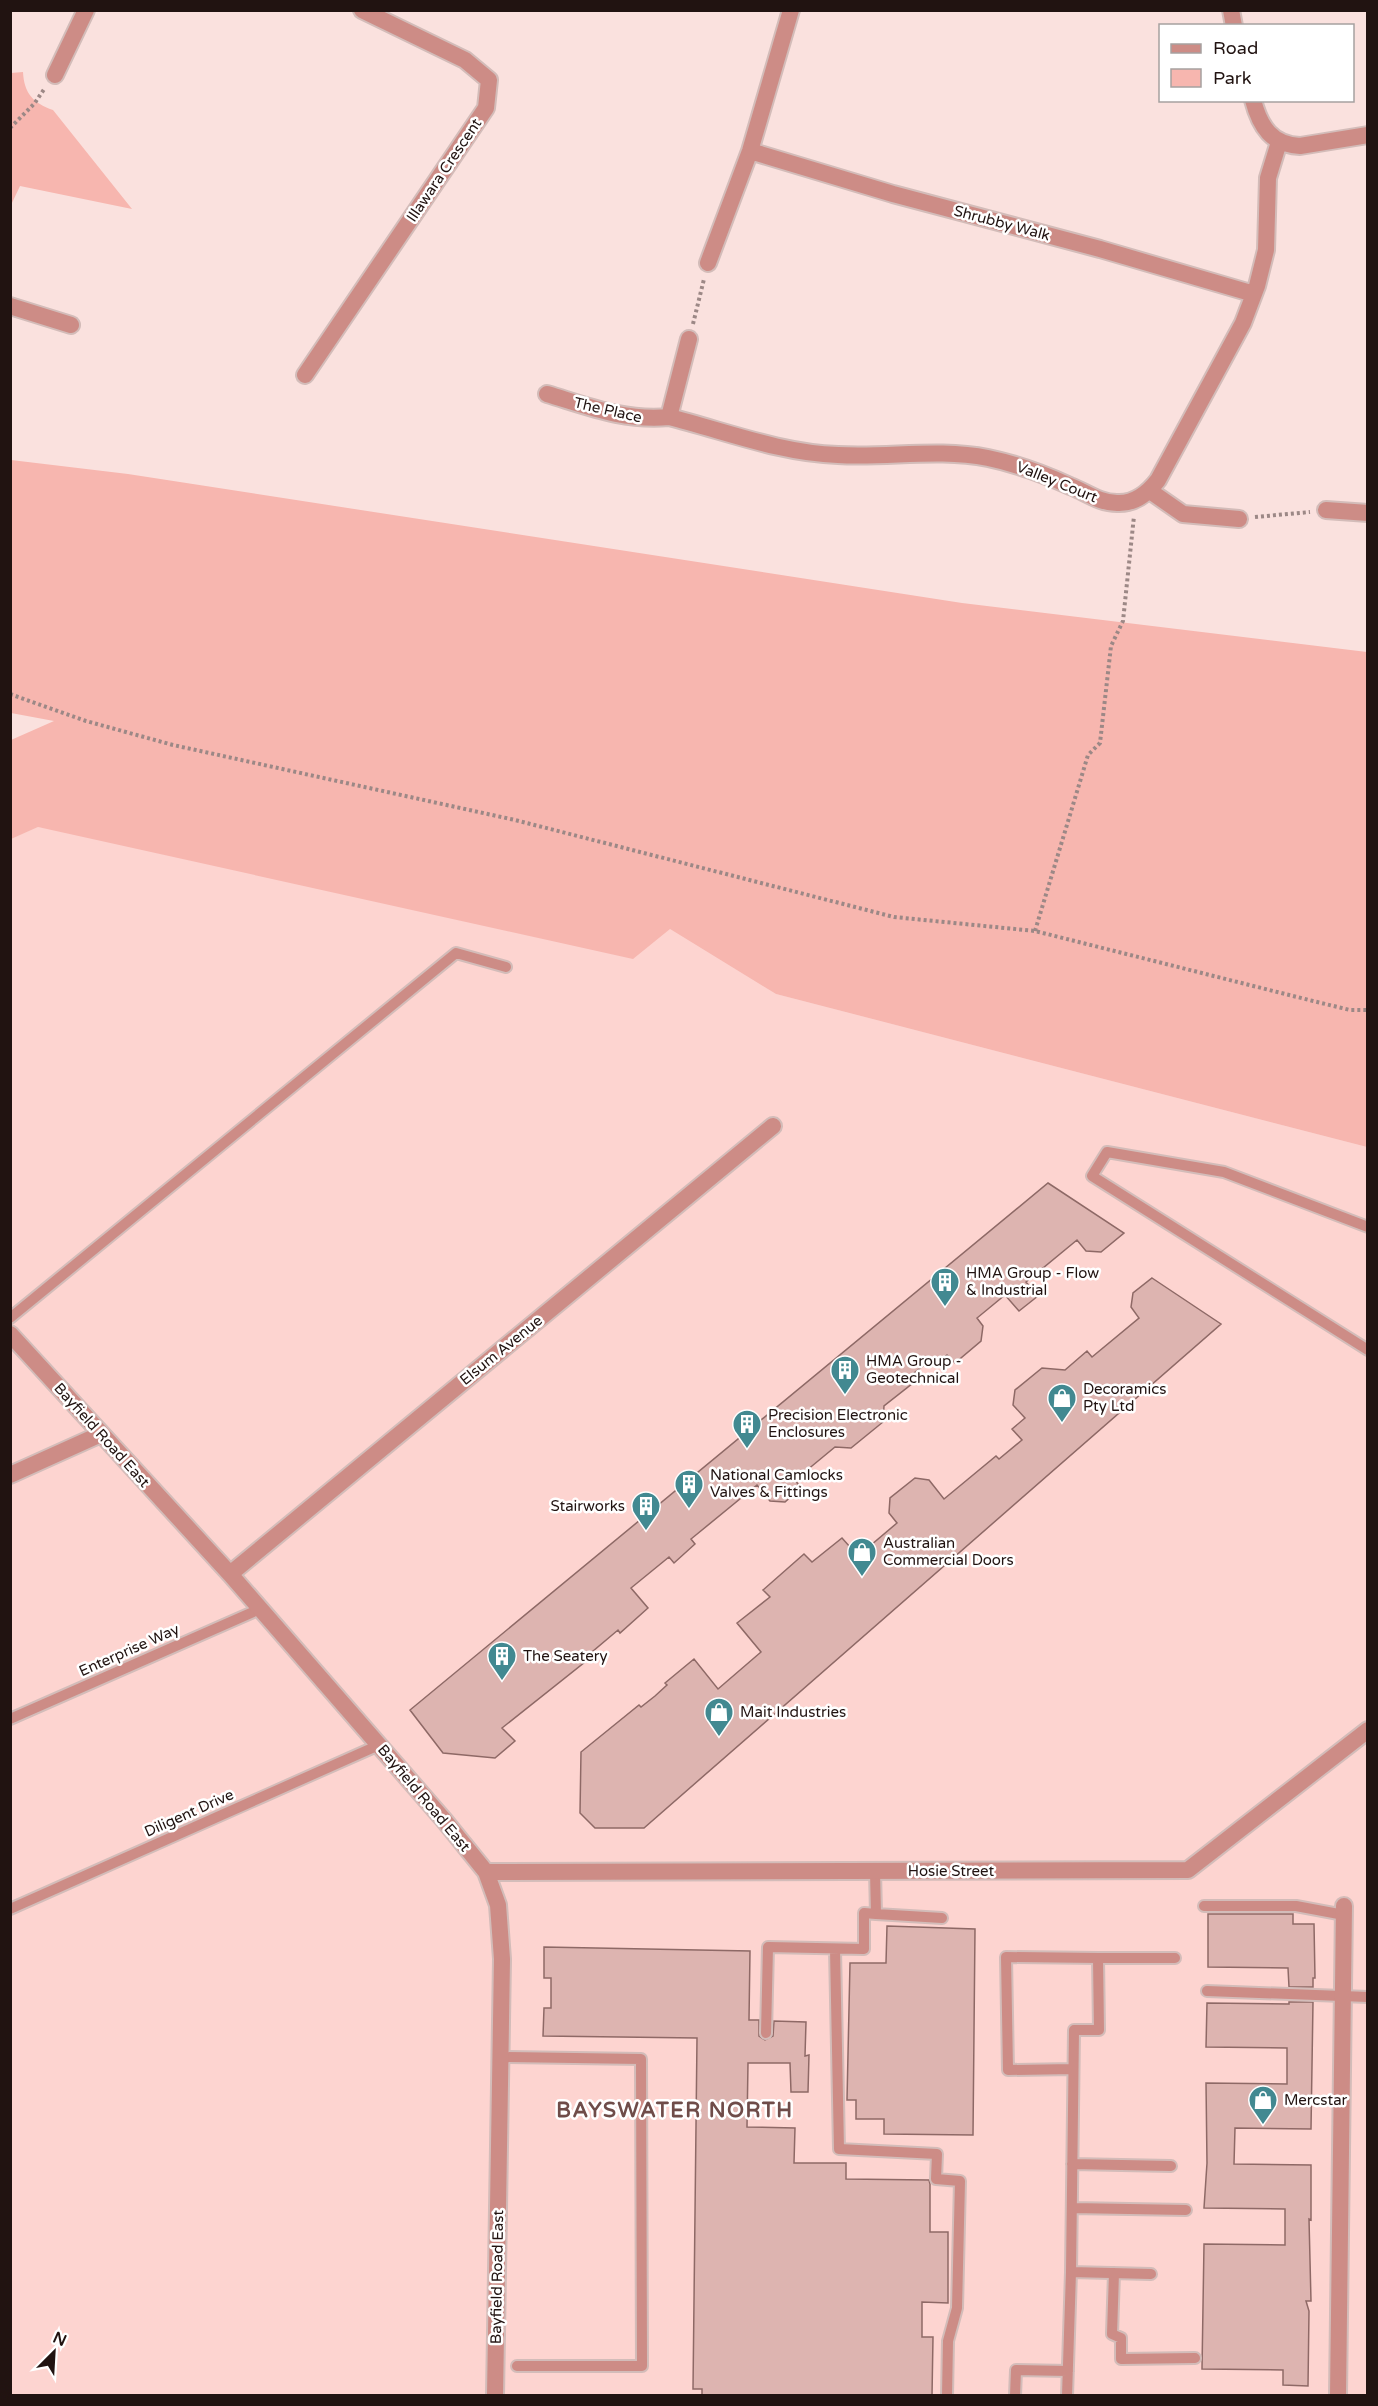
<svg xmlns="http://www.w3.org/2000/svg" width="1378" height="2406" viewBox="0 0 1378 2406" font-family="'Varela Round',sans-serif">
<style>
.built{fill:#fdd4d0}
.green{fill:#f7b6af}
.building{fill:#ddb4b0;stroke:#8e6966;stroke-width:1.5}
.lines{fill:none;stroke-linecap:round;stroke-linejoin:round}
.service-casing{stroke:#d3bcb9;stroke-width:14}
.minor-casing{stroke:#d3bcb9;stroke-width:20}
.path{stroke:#9c8886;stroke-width:4;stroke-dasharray:3 3;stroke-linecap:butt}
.service{stroke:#cd8c86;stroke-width:10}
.minor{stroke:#cd8c86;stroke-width:16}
.labels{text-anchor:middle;stroke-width:5;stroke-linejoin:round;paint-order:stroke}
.street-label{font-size:15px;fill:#211311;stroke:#fff}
.poi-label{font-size:15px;fill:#211311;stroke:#fff;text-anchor:start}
.district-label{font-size:21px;font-weight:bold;letter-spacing:1.5px;fill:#6f4c49;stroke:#fff}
</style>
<rect width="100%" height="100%" fill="#fae1de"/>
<path class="built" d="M38,827L670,929L776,994L1367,1147V2395H11L10,839Z"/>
<path class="green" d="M23,72C24,93 33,103 53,110L132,209L20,186L11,205V73Z
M11,460L128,474L962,603L1367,652V1147L776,994L670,929L633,959L38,827L11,839V740L54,721L11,713Z"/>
<path class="building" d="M1048,1183L1124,1233L1101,1252L1086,1251L1077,1240L1026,1282L1038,1296L1019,1311L1005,1295L977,1318L983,1326L981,1341L955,1363L947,1355L941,1360L932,1359L909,1377L913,1383L884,1406L883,1422L851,1448L835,1447L795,1480L801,1488L785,1502L770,1501L757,1485L691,1539L695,1544L674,1563L669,1557L631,1588L648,1608L620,1633L618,1630L592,1652L595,1654L502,1728L515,1741L495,1758L443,1753L410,1710Z
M1152,1278L1221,1324L644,1828H595L580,1813L581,1752L639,1705L641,1707L655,1696L667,1685L665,1683L694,1659L718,1689L761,1652L737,1623L770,1597L763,1590L804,1554L812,1562L842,1538L858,1556L897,1523L889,1513L890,1498L915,1478L929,1480L944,1499L996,1456L999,1459L1022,1440L1012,1429L1025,1418L1013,1405L1015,1390L1042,1368L1065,1370L1087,1351L1092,1357L1139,1318L1131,1307L1133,1293Z
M1208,1914H1293V1924H1314L1315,1978H1313V1987H1289L1288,1968L1208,1967Z
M887,1926L975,1929L973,2135L884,2134V2119H856V2100H847L850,1963H886Z
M544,1947L750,1951L749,2020H759V2036L765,2040L773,2036L774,2021L806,2022L805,2056L809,2055L808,2092H791L790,2063H748L747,2127L795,2128L794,2163H846V2179L929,2180L930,2184V2232H948V2303L922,2302V2337H933L932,2396H702V2389H693L697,2038L543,2036L544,2008H551V1978H544Z
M1289,2002H1313L1311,2129L1235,2128L1234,2164L1311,2165V2220L1309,2219L1311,2301H1306L1309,2311L1308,2386L1283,2385V2370L1202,2369L1204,2244L1285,2245V2209L1204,2208L1207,2163L1206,2083L1287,2084V2048L1206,2047L1207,2003L1289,2004Z"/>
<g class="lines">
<g class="service-casing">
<path id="service" d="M1368,1227L1224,1172L1107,1152L1092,1176L1368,1350
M10,1318L456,953L506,967
M10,1719L260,1609
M1204,1906H1296L1344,1915
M10,1909L379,1745
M876,1914L942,1918
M835,1949L839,2149L937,2154L936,2179L960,2181L957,2308L948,2341L947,2396
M1207,1991L1368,1997
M766,2033L768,1947L864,1949V1913L876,1914L875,1871
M500,2057L641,2059L642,2366H517
M1073,2069L1008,2070L1006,1957L1098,1958
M1072,2164L1171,2166
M1072,2208L1186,2210
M1071,2272L1074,2030H1099L1098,1958H1175
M1114,2273L1112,2334L1121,2338V2359L1195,2358
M1015,2396L1016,2370L1068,2371
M1067,2396L1071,2272L1151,2274"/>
</g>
<g class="minor-casing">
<path id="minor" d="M1231,10L1234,26
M55,75L86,10
M1253,100C1260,127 1272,145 1300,146L1368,135
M750,151L893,194L1100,249L1254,294
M708,263L750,151L791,10
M10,306L71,325
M689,339L669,417C725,431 780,453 838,455C889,458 938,448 988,458C1017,464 1044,474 1070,486C1086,492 1099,503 1117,503C1134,504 1148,493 1158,480L1243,323L1257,286L1266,250L1268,178L1279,142
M305,375L486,108L489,80L465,60L362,10
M547,394C590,407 624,421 669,417
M1150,491L1183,514L1239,519
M1326,510L1368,513
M10,1334L230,1574L444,1820L486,1872L498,1905L502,1959L495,2396
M10,1475L101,1434
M230,1574L773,1126
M486,1872L1188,1870L1368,1730
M1338,2396L1344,1906"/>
</g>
<path class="path" d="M10,128L34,104L45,88
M693,324L704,279
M1255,517L1310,512
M10,694L86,721L173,745L515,820L894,917L1035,931L1313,1001L1350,1010H1368
M1035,931L1088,755L1100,743L1111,646L1123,621L1134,516"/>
<use href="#service" class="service"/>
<use href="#minor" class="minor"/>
</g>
<defs>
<g id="building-pin" transform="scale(1.5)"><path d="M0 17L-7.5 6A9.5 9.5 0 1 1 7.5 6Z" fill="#428991" stroke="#fff"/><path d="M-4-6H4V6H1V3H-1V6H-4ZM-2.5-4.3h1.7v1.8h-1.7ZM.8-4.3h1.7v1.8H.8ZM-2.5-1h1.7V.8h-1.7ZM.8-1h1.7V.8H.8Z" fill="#fff"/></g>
<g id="shop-pin" transform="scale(1.5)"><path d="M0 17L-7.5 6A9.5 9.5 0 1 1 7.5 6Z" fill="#428991" stroke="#fff"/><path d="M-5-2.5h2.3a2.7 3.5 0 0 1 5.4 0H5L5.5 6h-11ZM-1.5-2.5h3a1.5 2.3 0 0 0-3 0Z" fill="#fff"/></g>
</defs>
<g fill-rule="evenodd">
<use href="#building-pin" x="945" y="1282"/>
<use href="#building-pin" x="845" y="1370"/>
<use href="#shop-pin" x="1062" y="1398"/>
<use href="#building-pin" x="747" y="1424"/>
<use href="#building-pin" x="689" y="1484"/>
<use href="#building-pin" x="646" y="1506"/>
<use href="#shop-pin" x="862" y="1552"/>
<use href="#building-pin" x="502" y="1656"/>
<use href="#shop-pin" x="719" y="1712"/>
<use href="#shop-pin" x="1263" y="2100"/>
</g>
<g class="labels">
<g class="street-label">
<text transform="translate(444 170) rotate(-56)" y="5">Illawara Crescent</text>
<text transform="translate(1002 223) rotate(15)" y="5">Shrubby Walk</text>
<text transform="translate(608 410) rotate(13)" y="5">The Place</text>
<text transform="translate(1057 482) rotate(22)" y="5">Valley Court</text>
<text transform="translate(501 1350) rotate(-39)" y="5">Elsum Avenue</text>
<text transform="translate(102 1435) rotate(48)" y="5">Bayfield Road East</text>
<text transform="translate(129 1650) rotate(-24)" y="5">Enterprise Way</text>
<text transform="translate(424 1798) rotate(50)" y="5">Bayfield Road East</text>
<text transform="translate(189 1813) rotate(-24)" y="5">Diligent Drive</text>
<text x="951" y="1876">Hosie Street</text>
<text transform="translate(497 2277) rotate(-89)" y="5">Bayfield Road East</text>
</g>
<g class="poi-label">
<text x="966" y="1278">HMA Group - Flow<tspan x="966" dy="17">&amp; Industrial</tspan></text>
<text x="866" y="1366">HMA Group -<tspan x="866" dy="17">Geotechnical</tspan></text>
<text x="1083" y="1394">Decoramics<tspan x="1083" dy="17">Pty Ltd</tspan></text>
<text x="768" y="1420">Precision Electronic<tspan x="768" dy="17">Enclosures</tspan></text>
<text x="710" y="1480">National Camlocks<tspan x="710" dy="17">Valves &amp; Fittings</tspan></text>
<text x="625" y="1511" text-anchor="end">Stairworks</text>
<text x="883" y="1548">Australian<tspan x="883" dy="17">Commercial Doors</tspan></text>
<text x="523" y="1661">The Seatery</text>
<text x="740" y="1717">Mait Industries</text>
<text x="1284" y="2105">Mercstar</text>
</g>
<g class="district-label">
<text x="675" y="2117">BAYSWATER NORTH</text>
</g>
</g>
<rect width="1378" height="2406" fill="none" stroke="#211311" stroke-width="24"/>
<rect x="1159" y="24" width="195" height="78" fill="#ffffff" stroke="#a6a1a0" stroke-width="1.5"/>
<rect x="1171" y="44" width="30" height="9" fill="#cd8c86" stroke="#a6a1a0" stroke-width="1.5"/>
<text x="1213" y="54" font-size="18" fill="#211311">Road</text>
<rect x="1171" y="69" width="30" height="18" fill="#f7b6af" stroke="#a6a1a0" stroke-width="1.5"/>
<text x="1213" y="84" font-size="18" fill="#211311">Park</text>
<g transform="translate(54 2352) rotate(24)" stroke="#ffffff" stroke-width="4.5" paint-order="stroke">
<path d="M0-4.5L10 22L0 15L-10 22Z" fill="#211311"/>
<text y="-9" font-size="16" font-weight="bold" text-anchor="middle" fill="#211311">N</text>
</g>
</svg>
